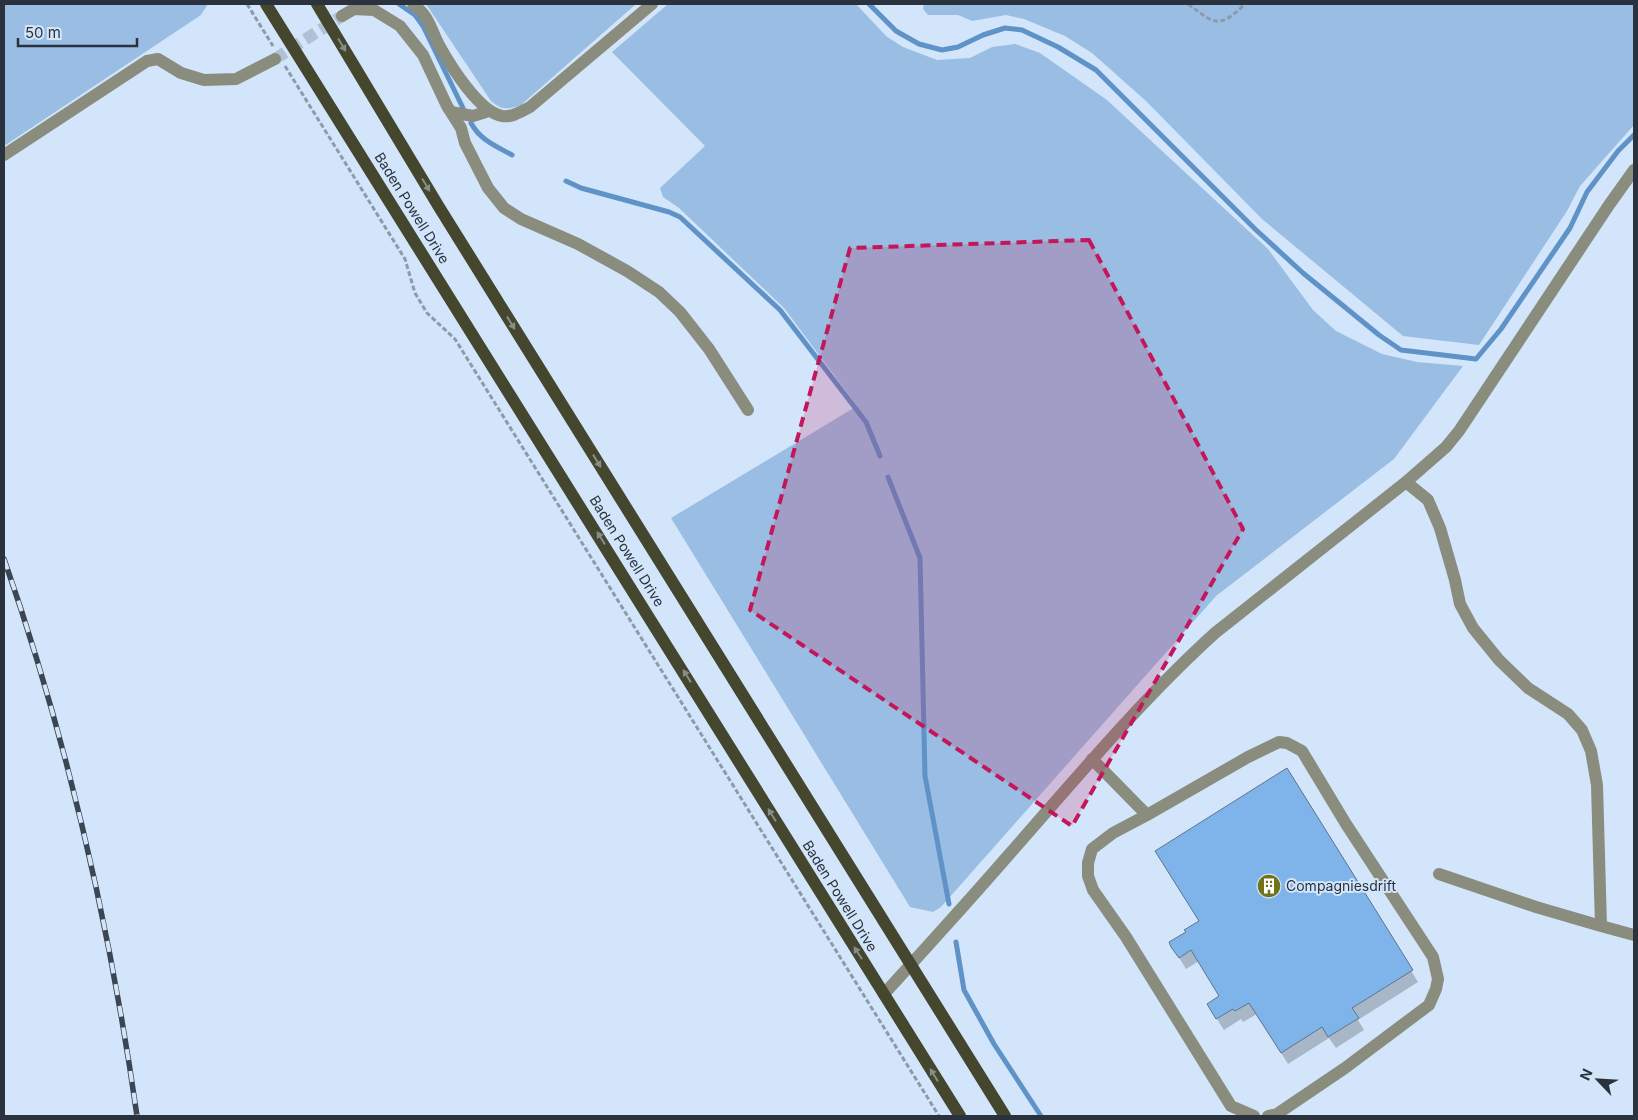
<svg xmlns="http://www.w3.org/2000/svg" width="1638" height="1120" viewBox="0 0 1638 1120" font-family="Inter,sans-serif">
<style>
.green{fill:#9abee3}
.shadow{fill:#0003}
.lines{fill:none;stroke-linecap:round;stroke-linejoin:round}
.stream{stroke:#5f92c7;stroke-width:5}
.building{fill:#7fb4eb;stroke:#5e748b}
.minor-tunnel{stroke:#b0c1d4;stroke-width:12;stroke-dasharray:12 6;stroke-linecap:butt}
.path{stroke:#8c9aab;stroke-width:3;stroke-dasharray:5 2.5;stroke-linecap:butt}
.minor{stroke:#8a8c7e;stroke-width:12}
.major{stroke:#44462e;stroke-width:12}
.rail-casing{stroke:#3c4652;stroke-width:5.5}
.rail{stroke:#d2e5fa;stroke-width:4;stroke-dasharray:11;stroke-linecap:butt}
.oneway{fill:#848e8a}
.marked{fill:#c2185b;fill-opacity:0.2;stroke:#c2185b;stroke-width:4;stroke-dasharray:10 6;stroke-linejoin:round}
.labels{text-anchor:middle;stroke-width:4;stroke-linejoin:round;paint-order:stroke}
.street-label{font-size:14px;fill:#2a333d;stroke:#d2e5fa}
.poi-label{font-size:14px;fill:#2a333d;stroke:#d2e5fa;text-anchor:start}
</style>
<rect width="100%" height="100%" fill="#d2e5fa"/>
<path class="green" d="M4,4H208L201,15L4,146Z
M426,4H636L521,105C508,110 501,110 491,101Z
M668,4H856L886,36L903,47L937,60L970,58L992,47L1015,44L1040,53L1107,100L1268,249L1313,310L1336,331L1382,354L1417,362L1463,366L1394,459L1216,596L941,907L933,912L910,907L671,518L857,406L784,308L679,208L663,197L660,188L705,146L612,52Z
M924,4H1634V125L1580,186L1567,211L1479,345L1403,336L1262,219L1146,101L1092,53L1065,36L1024,19L1006,15L972,21L958,15H928L923,9Z"/>
<path class="shadow" d="M1287,769L1418,982L1358,1020L1364,1030L1336,1048L1329,1038L1288,1064L1257,1014L1243,1022L1241,1019L1224,1030L1215,1016L1221,997L1199,961L1186,969L1177,954L1200,922Z"/>
<g class="lines">
<path class="stream" d="M399,4L415,15L423,26L463,108
M869,4L896,31L919,44L942,50L958,47L983,35L1005,28L1022,30L1058,47L1096,70L1255,229L1303,273L1379,335L1401,350L1476,359L1501,329L1570,228L1587,192L1618,151L1634,135
M471,123C480,140 496,146 512,155
M566,181L581,188L669,212L680,217L780,310L866,422L880,456
M888,477L920,558L925,776L949,904
M956,942L964,990L994,1044L1041,1116"/>
</g>
<path class="building" d="M1287,768L1413,970L1352,1008L1359,1018L1328,1037L1322,1027L1281,1053L1249,1003L1235,1011L1233,1009L1216,1019L1207,1004L1219,996L1191,950L1179,958L1171,947L1169,942L1186,932L1184,930L1199,921L1155,851Z"/>
<g class="lines">
<path class="minor-tunnel" d="M275,59L342,16"/>
<path class="path" d="M247,4L273,46
M1188,4C1214,23 1218,30 1244,5
M285,66L405,259L415,293L427,313L455,339L939,1116"/>
<path class="minor" d="M413,4C430,17 430,28 439,45C450,65 479,112 502,116C512,118 522,111 530,107L652,4
M342,16L354,9L374,10L400,26L423,55L447,106L461,128L465,143L488,188L504,208L521,219L578,244L627,271L659,292L680,312L709,349L748,410
M451,112L473,116L489,111
M4,155L147,61L158,59L181,73L204,80L236,79L275,59
M1406,482L1428,500L1440,528L1455,580L1460,604L1473,628L1499,660L1528,688L1568,714L1582,730L1591,751L1597,785L1601,926L1536,907L1439,874
M1092,759L1147,815L1113,833L1092,849L1088,863V876L1093,890L1126,937L1231,1106L1254,1116
M1147,815L1248,757L1279,742L1287,743L1302,751L1346,824L1433,957L1438,979L1436,989L1429,1005L1345,1068L1277,1114L1268,1116
M1601,926L1634,935
M884,994C925,949 966,904 1006,858C1074,781 1139,702 1215,633L1406,482L1446,447L1459,431L1609,205L1634,170"/>
<path class="major" d="M266,4L960,1116
M317,4L439,207L1005,1116"/>
<g class="rail-casing">
<path id="rail" d="M4,559C67,739 110,927 137,1116"/>
</g>
<use href="#rail" class="rail"/>
</g>
<defs><path id="oneway-solid" d="M-6-.8H1V-3.2L6.5 0L1 3.2V.8H-6Z" transform="scale(1.25)"/></defs>
<g class="oneway">
<use href="#oneway-solid" transform="translate(342 45) rotate(59)"/>
<use href="#oneway-solid" transform="translate(426 185) rotate(59)"/>
<use href="#oneway-solid" transform="translate(511 323) rotate(58)"/>
<use href="#oneway-solid" transform="translate(597 461) rotate(58)"/>
<use href="#oneway-solid" transform="translate(601 538) rotate(-122)"/>
<use href="#oneway-solid" transform="translate(687 676) rotate(-122)"/>
<use href="#oneway-solid" transform="translate(772 815) rotate(-122)"/>
<use href="#oneway-solid" transform="translate(858 953) rotate(-123)"/>
<use href="#oneway-solid" transform="translate(934 1075) rotate(-122)"/>
</g>
<path class="marked" d="M1089,240L1243,529L1072,826L750,610L850,248Z"/>
<defs>
<g id="building-disc" transform="scale(1.25)"><circle r="9.5" fill="#707319" stroke="#d2e5fa"/><path d="M-4-6H4V6H1V3H-1V6H-4ZM-2.5-4.3h1.7v1.8h-1.7ZM.8-4.3h1.7v1.8H.8ZM-2.5-1h1.7V.8h-1.7ZM.8-1h1.7V.8H.8Z" fill="#fff"/></g>
</defs>
<g fill-rule="evenodd">
<use href="#building-disc" x="1269" y="886"/>
</g>
<g class="labels">
<g class="street-label">
<text transform="translate(412 208) rotate(58)" y="5">Baden Powell Drive</text>
<text transform="translate(627 551) rotate(58)" y="5">Baden Powell Drive</text>
<text transform="translate(840 896) rotate(58)" y="5">Baden Powell Drive</text>
</g>
<g class="poi-label">
<text x="1286" y="891">Compagniesdrift</text>
</g>
</g>
<rect width="1638" height="1120" fill="none" stroke="#2a333d" stroke-width="10"/>
<g transform="translate(1598 1080) rotate(295)" stroke="#d2e5fa" stroke-width="4" paint-order="stroke">
<path d="M0-4L9 19L0 12L-9 19Z" fill="#2a333d"/>
<text y="-8" font-size="14" font-weight="bold" text-anchor="middle" fill="#2a333d">N</text>
</g>
<path d="M18 38v8h119v-8" fill="none" stroke="#2a333d" stroke-width="2.5"/>
<text x="25" y="38" font-size="15" fill="#2a333d" stroke="#d2e5fa" stroke-width="4" paint-order="stroke">50 m</text>
</svg>
